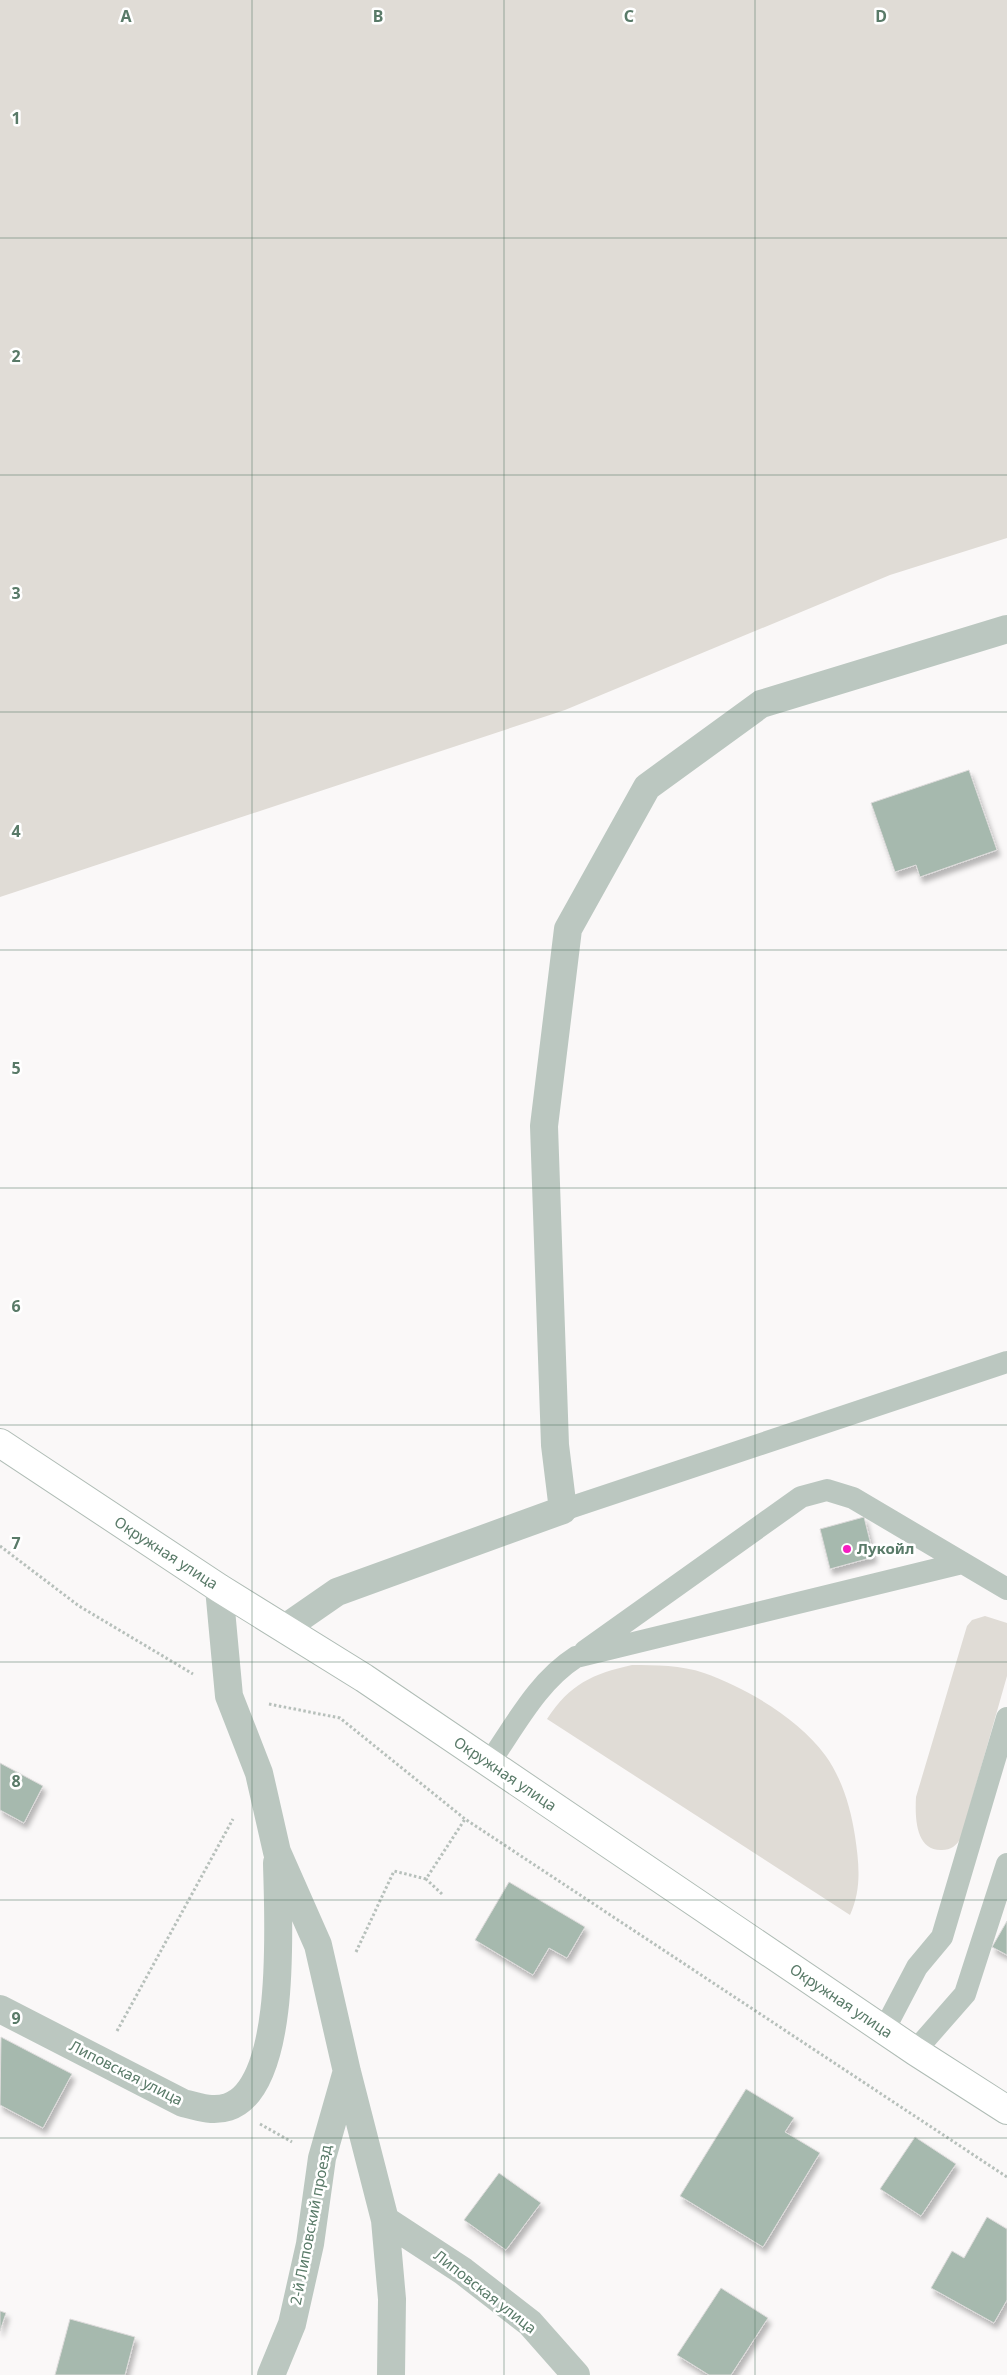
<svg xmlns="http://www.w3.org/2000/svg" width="1007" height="2375" viewBox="0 0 1007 2375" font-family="'Noto Sans',sans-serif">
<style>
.green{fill:#e0dcd6}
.building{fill:#a6b9ae;stroke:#dcdada;filter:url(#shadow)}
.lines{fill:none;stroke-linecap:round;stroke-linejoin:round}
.primary-casing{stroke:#afbcb5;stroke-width:30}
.path{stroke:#b7c0bb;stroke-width:3;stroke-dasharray:2.5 2.5;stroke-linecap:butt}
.lane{stroke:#bbc7c0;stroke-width:22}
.street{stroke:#bbc7c0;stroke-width:28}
.primary{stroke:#fff;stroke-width:28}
.grid{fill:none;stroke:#597a68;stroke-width:1;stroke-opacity:0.55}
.poi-dot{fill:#f51dc1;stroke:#fff;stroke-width:2}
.labels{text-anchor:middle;stroke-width:5;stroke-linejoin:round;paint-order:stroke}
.poi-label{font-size:15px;font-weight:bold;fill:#597a68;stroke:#fff;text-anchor:start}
.street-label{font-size:15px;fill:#597a68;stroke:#fff}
.grid-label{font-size:16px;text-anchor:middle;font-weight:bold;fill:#597a68;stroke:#fff;stroke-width:5;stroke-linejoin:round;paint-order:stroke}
</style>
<defs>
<filter id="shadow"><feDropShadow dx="3" dy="5.5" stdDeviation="2.5" flood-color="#0004"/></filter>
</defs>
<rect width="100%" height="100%" fill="#faf8f8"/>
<path class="green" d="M0,0H1007V538L890,575L565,710L0,897Z
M985,1616L1007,1623V1676L961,1838C956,1846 951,1850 942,1850C915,1851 915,1816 916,1797L967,1626L972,1620Z
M632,1665C656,1665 681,1665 704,1673C745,1687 799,1719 825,1755C842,1778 851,1809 855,1836C859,1863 862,1889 850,1915L547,1719C570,1684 592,1674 632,1665Z"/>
<path class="building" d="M969,770L997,850L920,877L916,865L895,872L871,803Z
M864,1517L874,1557L830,1569L820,1529Z
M0,1763L43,1786L24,1823L0,1810Z
M509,1882L585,1927L567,1958L549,1948L533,1975L475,1940Z
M1007,1921V1955L992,1947Z
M1,2037L72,2074L43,2128L0,2105Z
M746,2089L794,2118L785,2132L820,2153L763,2247L680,2196Z
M915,2137L956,2164L921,2216L880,2189Z
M499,2173L541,2203L506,2250L464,2220Z
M987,2217L1007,2229V2300L994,2323L931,2288L952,2251L964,2258Z
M721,2288L768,2318L731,2375H709L677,2355Z
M0,2311L6,2313L0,2331Z
M70,2319L135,2337L125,2375H55Z"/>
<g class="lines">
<g class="primary-casing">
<path id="primary" d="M0,1443L219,1588L364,1678L915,2051L1007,2110"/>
</g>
<path class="path" d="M0,1546L79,1606L193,1674
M269,1704L340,1718L465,1819L1007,2177
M442,1894L426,1879L465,1819
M356,1952L394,1871L426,1879
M117,2031L233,1819
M260,2124L292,2142"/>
<path class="lane" d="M563,1510L1007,1362
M585,1651L801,1497L827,1490L853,1498L1007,1589
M489,1763C515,1726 537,1682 576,1657L962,1563
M884,2030L917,1967L942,1937L1007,1718
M915,2051L965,1994L1007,1864"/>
<path class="street" d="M219,1588L229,1696L259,1773L277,1852L318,1945L347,2072L385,2220L392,2299L391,2375
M285,1628L337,1592L563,1510L555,1445L544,1126L568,929L647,787L761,704L1007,629
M0,2009L183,2103C198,2107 213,2112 228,2107C289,2087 278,1915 277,1863
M385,2220L463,2271L530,2323L576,2375
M271,2375L292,2324L310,2244L322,2158L346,2074"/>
<use href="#primary" class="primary"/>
</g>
<path class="grid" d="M252,0V2375M504,0V2375M755,0V2375M0,238H1007M0,475H1007M0,712H1007M0,950H1007M0,1188H1007M0,1425H1007M0,1662H1007M0,1900H1007M0,2138H1007"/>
<circle class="poi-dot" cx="847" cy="1549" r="5"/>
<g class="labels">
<g class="poi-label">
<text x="857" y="1554">Лукойл</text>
</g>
<g class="street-label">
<text transform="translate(166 1553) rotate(33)" y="5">Окружная улица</text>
<text transform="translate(505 1774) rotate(34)" y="5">Окружная улица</text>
<text transform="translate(841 2001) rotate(34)" y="5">Окружная улица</text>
<text transform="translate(126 2073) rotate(27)" y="5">Липовская улица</text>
<text transform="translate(311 2225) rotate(-79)" y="5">2-й Липовский проезд</text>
<text transform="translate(485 2292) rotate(38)" y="5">Липовская улица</text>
</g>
</g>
<g class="grid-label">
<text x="126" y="22">A</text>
<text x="378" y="22">B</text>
<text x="629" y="22">C</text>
<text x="881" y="22">D</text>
<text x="16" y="124">1</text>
<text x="16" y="362">2</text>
<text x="16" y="599">3</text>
<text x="16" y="837">4</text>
<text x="16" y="1074">5</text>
<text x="16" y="1312">6</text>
<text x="16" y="1549">7</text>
<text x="16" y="1787">8</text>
<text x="16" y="2024">9</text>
</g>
</svg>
